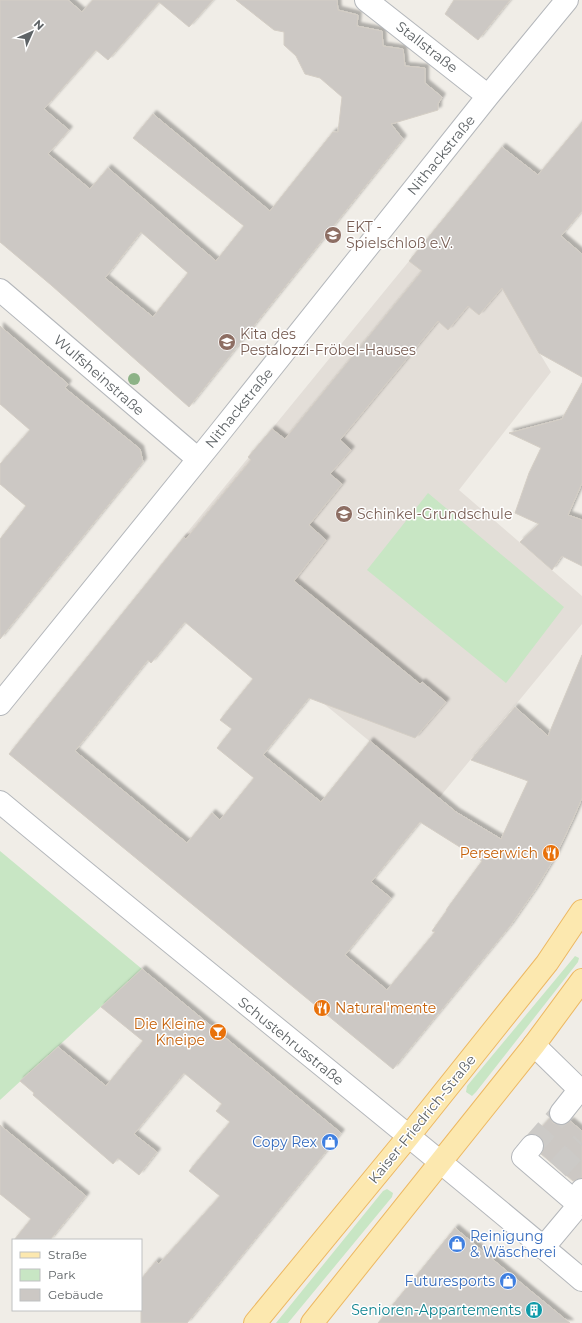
<svg xmlns="http://www.w3.org/2000/svg" width="582" height="1323" viewBox="0 0 582 1323" font-family="Montserrat,sans-serif">
<style>
.education{fill:#e3ded8}
.green{fill:#c8e6c4}
.building{fill:#ccc8c4;stroke:#d4cec5;fill-rule:evenodd;filter:url(#shadow)}
.lines{fill:none;stroke-linecap:round;stroke-linejoin:round}
.minor-tunnel{stroke:#cccac7;stroke-width:22;stroke-dasharray:22 11;stroke-linecap:butt}
.minor-casing{stroke:#b4b7bb;stroke-width:24}
.major-casing{stroke:#edb862;stroke-width:24}
.minor{stroke:#fff;stroke-width:22}
.major{stroke:#fce8af;stroke-width:22}
.tree{fill:#8db387}
.labels{text-anchor:middle;stroke-width:3;stroke-linejoin:round;paint-order:stroke}
.street-label{font-size:14px;fill:#5e6366;stroke:#fff}
.education-label{font-size:14px;fill:#785e54;stroke:#fff;text-anchor:start}
.food-label{font-size:14px;fill:#c56008;stroke:#fff;text-anchor:end}
.shop-label{font-size:14px;fill:#366cbe;stroke:#fff;text-anchor:end}
.culture-label{font-size:14px;fill:#0d838f;stroke:#fff;text-anchor:end}
</style>
<defs>
<filter id="shadow"><feDropShadow dx="3.5" dy="-3.5" stdDeviation="1" flood-color="#0004"/></filter>
</defs>
<rect width="100%" height="100%" fill="#f0ede7"/>
<path class="education" d="M441,222L538,309L534,344L551,372L459,490L582,596V624L439,798L158,568Z"/>
<path class="green" d="M428,493L564,607L506,683L367,570Z
M0,851L142,969L0,1100Z
M575,956L579,958L578,962L476,1092L472,1096L466,1092L467,1086Z
M387,1189L393,1193L392,1197L288,1323H276L383,1191Z"/>
<path class="building" d="M0,0H68L82,12L93,0H213L189,27L159,2L108,60L96,50L44,109L69,130L48,154L90,189L108,168L216,261L244,226L133,138L153,114L270,211L333,132H338L342,97L320,78L305,74L296,56L284,45V32L274,30L236,0H337L338,10L358,15L357,26L382,31L383,46L403,49L405,66L425,68V83L442,97L438,104V110L391,124L403,139L189,407L51,285L0,242ZM141,232L188,273L153,317L105,278Z
M454,0H510L478,40L445,14Z
M582,122V211L561,236L582,254V377L539,353L502,288L479,315L468,306L448,330L438,321L340,440L351,450L330,474L342,484L309,525L326,540L294,581L420,684L422,682L446,702L415,738L309,698L263,755L321,802L370,741L456,812L501,839L528,781L471,760L515,707L548,736L582,655V798L572,821L555,857L535,890L510,926L393,1069L9,754L184,537L186,539L251,460L248,457L272,429L285,439L422,271L409,261L502,147L538,175ZM185,622L253,679L220,720L232,729L217,748L254,778L220,820L212,813L187,843L75,751L148,660L151,663ZM420,822L482,861L446,910H447L432,931L435,932L387,990L345,955L391,898L371,882Z
M0,326L68,384L65,388L140,449L143,462L0,639V539L26,506L0,484V464L30,430L0,404Z
M582,383V483L568,515L582,520V566L562,556L552,570L520,542L539,524L515,513L529,473L541,448L509,433L562,419Z
M142,969L341,1133L187,1323H141V1279L156,1261L159,1264L220,1196L189,1171L230,1122L216,1111L222,1104L184,1073L134,1134L157,1152L139,1175L118,1158L113,1164L33,1095L34,1093L20,1081L58,1047L106,1086L143,1041L101,1007Z
M550,1118L553,1123L559,1125H565L570,1121L582,1131V1178L573,1181L541,1154L544,1148V1142L540,1137L535,1134Z
M0,1125L86,1196L50,1240H14L31,1219L0,1194Z
M455,1228L532,1292L570,1323H378Z"/>
<g class="lines">
<path class="minor-tunnel" d="M532,1146L561,1113
M558,1169L582,1143"/>
<g class="minor-casing">
<path id="minor" d="M366,0L488,96
M0,290L198,459
M0,704L217,436L488,96L567,0
M0,802C193,963 391,1118 582,1280
M534,1045L582,1092
M561,1113L580,1089
M532,1146L523,1157L579,1205
M543,1248L579,1205L582,1190"/>
</g>
<g class="major-casing">
<path id="major" d="M255,1323L408,1137L547,963L582,911
M312,1323L534,1045L582,980"/>
</g>
<use href="#minor" class="minor"/>
<use href="#major" class="major"/>
</g>
<circle class="tree" cx="134" cy="379" r="6"/>
<defs>
<g id="school-disc" transform="scale(0.9)"><circle r="9.5" fill="#8d6e63" stroke="#fff"/><path d="M0-5L7-2L0 1L-7-2ZM-4 1L0 2.5L4 1V4Q0 6-4 4Z" fill="#fff"/></g>
<g id="restaurant-disc" transform="scale(0.9)"><circle r="9.5" fill="#e8710a" stroke="#fff"/><path d="M-5-6h1v4h1v-4h1v4h1v-4h1v5L-1.5 .5V6h-2V.5L-5-1ZM5-6V6H3V1.5H1.5Q1.5-4 5-6Z" fill="#fff"/></g>
<g id="bar-disc" transform="scale(0.9)"><circle r="9.5" fill="#e8710a" stroke="#fff"/><path d="M-6-5H6L.8 .8V4.5H3.5V6h-7V4.5H-.8V.8Z" fill="#fff"/></g>
<g id="shop-disc" transform="scale(0.9)"><circle r="9.5" fill="#3f7fe0" stroke="#fff"/><path d="M-5-2.5h2.3a2.7 3.5 0 0 1 5.4 0H5L5.5 6h-11ZM-1.5-2.5h3a1.5 2.3 0 0 0-3 0Z" fill="#fff"/></g>
<g id="building-disc" transform="scale(0.9)"><circle r="9.5" fill="#0f9aa8" stroke="#fff"/><path d="M-4-6H4V6H1V3H-1V6H-4ZM-2.5-4.3h1.7v1.8h-1.7ZM.8-4.3h1.7v1.8H.8ZM-2.5-1h1.7V.8h-1.7ZM.8-1h1.7V.8H.8Z" fill="#fff"/></g>
</defs>
<g fill-rule="evenodd">
<use href="#school-disc" x="333" y="235"/>
<use href="#school-disc" x="227" y="342"/>
<use href="#school-disc" x="344" y="514"/>
<use href="#restaurant-disc" x="551" y="853"/>
<use href="#restaurant-disc" x="322" y="1008"/>
<use href="#bar-disc" x="218" y="1032"/>
<use href="#shop-disc" x="330" y="1142"/>
<use href="#shop-disc" x="457" y="1244"/>
<use href="#shop-disc" x="508" y="1281"/>
<use href="#building-disc" x="534" y="1310"/>
</g>
<g class="labels">
<g class="street-label">
<text transform="translate(427 47) rotate(38)" y="5">Stallstraße</text>
<text transform="translate(441 155) rotate(-51)" y="5">Nithackstraße</text>
<text transform="translate(99 375) rotate(41)" y="5">Wulfsheinstraße</text>
<text transform="translate(239 408) rotate(-51)" y="5">Nithackstraße</text>
<text transform="translate(291 1041) rotate(39)" y="5">Schustehrusstraße</text>
<text transform="translate(422 1119) rotate(-51)" y="5">Kaiser-Friedrich-Straße</text>
</g>
<g class="education-label">
<text x="346" y="232">EKT -<tspan x="346" dy="16">Spielschloß e.V.</tspan></text>
<text x="240" y="339">Kita des<tspan x="240" dy="16">Pestalozzi-Fröbel-Hauses</tspan></text>
<text x="357" y="519">Schinkel-Grundschule</text>
</g>
<g class="food-label">
<text x="538" y="858">Perserwich</text>
<text x="335" y="1013" text-anchor="start">Natural'mente</text>
<text x="205" y="1029">Die Kleine<tspan x="205" dy="16">Kneipe</tspan></text>
</g>
<g class="shop-label">
<text x="317" y="1147">Copy Rex</text>
<text x="470" y="1241" text-anchor="start">Reinigung<tspan x="470" dy="16">&amp; Wäscherei</tspan></text>
<text x="495" y="1286">Futuresports</text>
</g>
<g class="culture-label">
<text x="521" y="1315">Senioren-Appartements</text>
</g>
</g>
<rect x="12" y="1239" width="130" height="72" fill="#ffffff" stroke="#bfc1c2"/>
<rect x="20" y="1252" width="20" height="6" fill="#fce8af" stroke="#bfc1c2"/>
<text x="48" y="1259" font-size="12" fill="#5e6366">Straße</text>
<rect x="20" y="1269" width="20" height="12" fill="#c8e6c4" stroke="#bfc1c2"/>
<text x="48" y="1279" font-size="12" fill="#5e6366">Park</text>
<rect x="20" y="1289" width="20" height="12" fill="#ccc8c4" stroke="#bfc1c2"/>
<text x="48" y="1299" font-size="12" fill="#5e6366">Gebäude</text>
<g transform="translate(32 32) rotate(45)" stroke="#ffffff" stroke-width="3" paint-order="stroke">
<path d="M0-3L7 15L0 10L-7 15Z" fill="#5e6366"/>
<text y="-6" font-size="11" font-weight="bold" text-anchor="middle" fill="#5e6366">N</text>
</g>
</svg>
